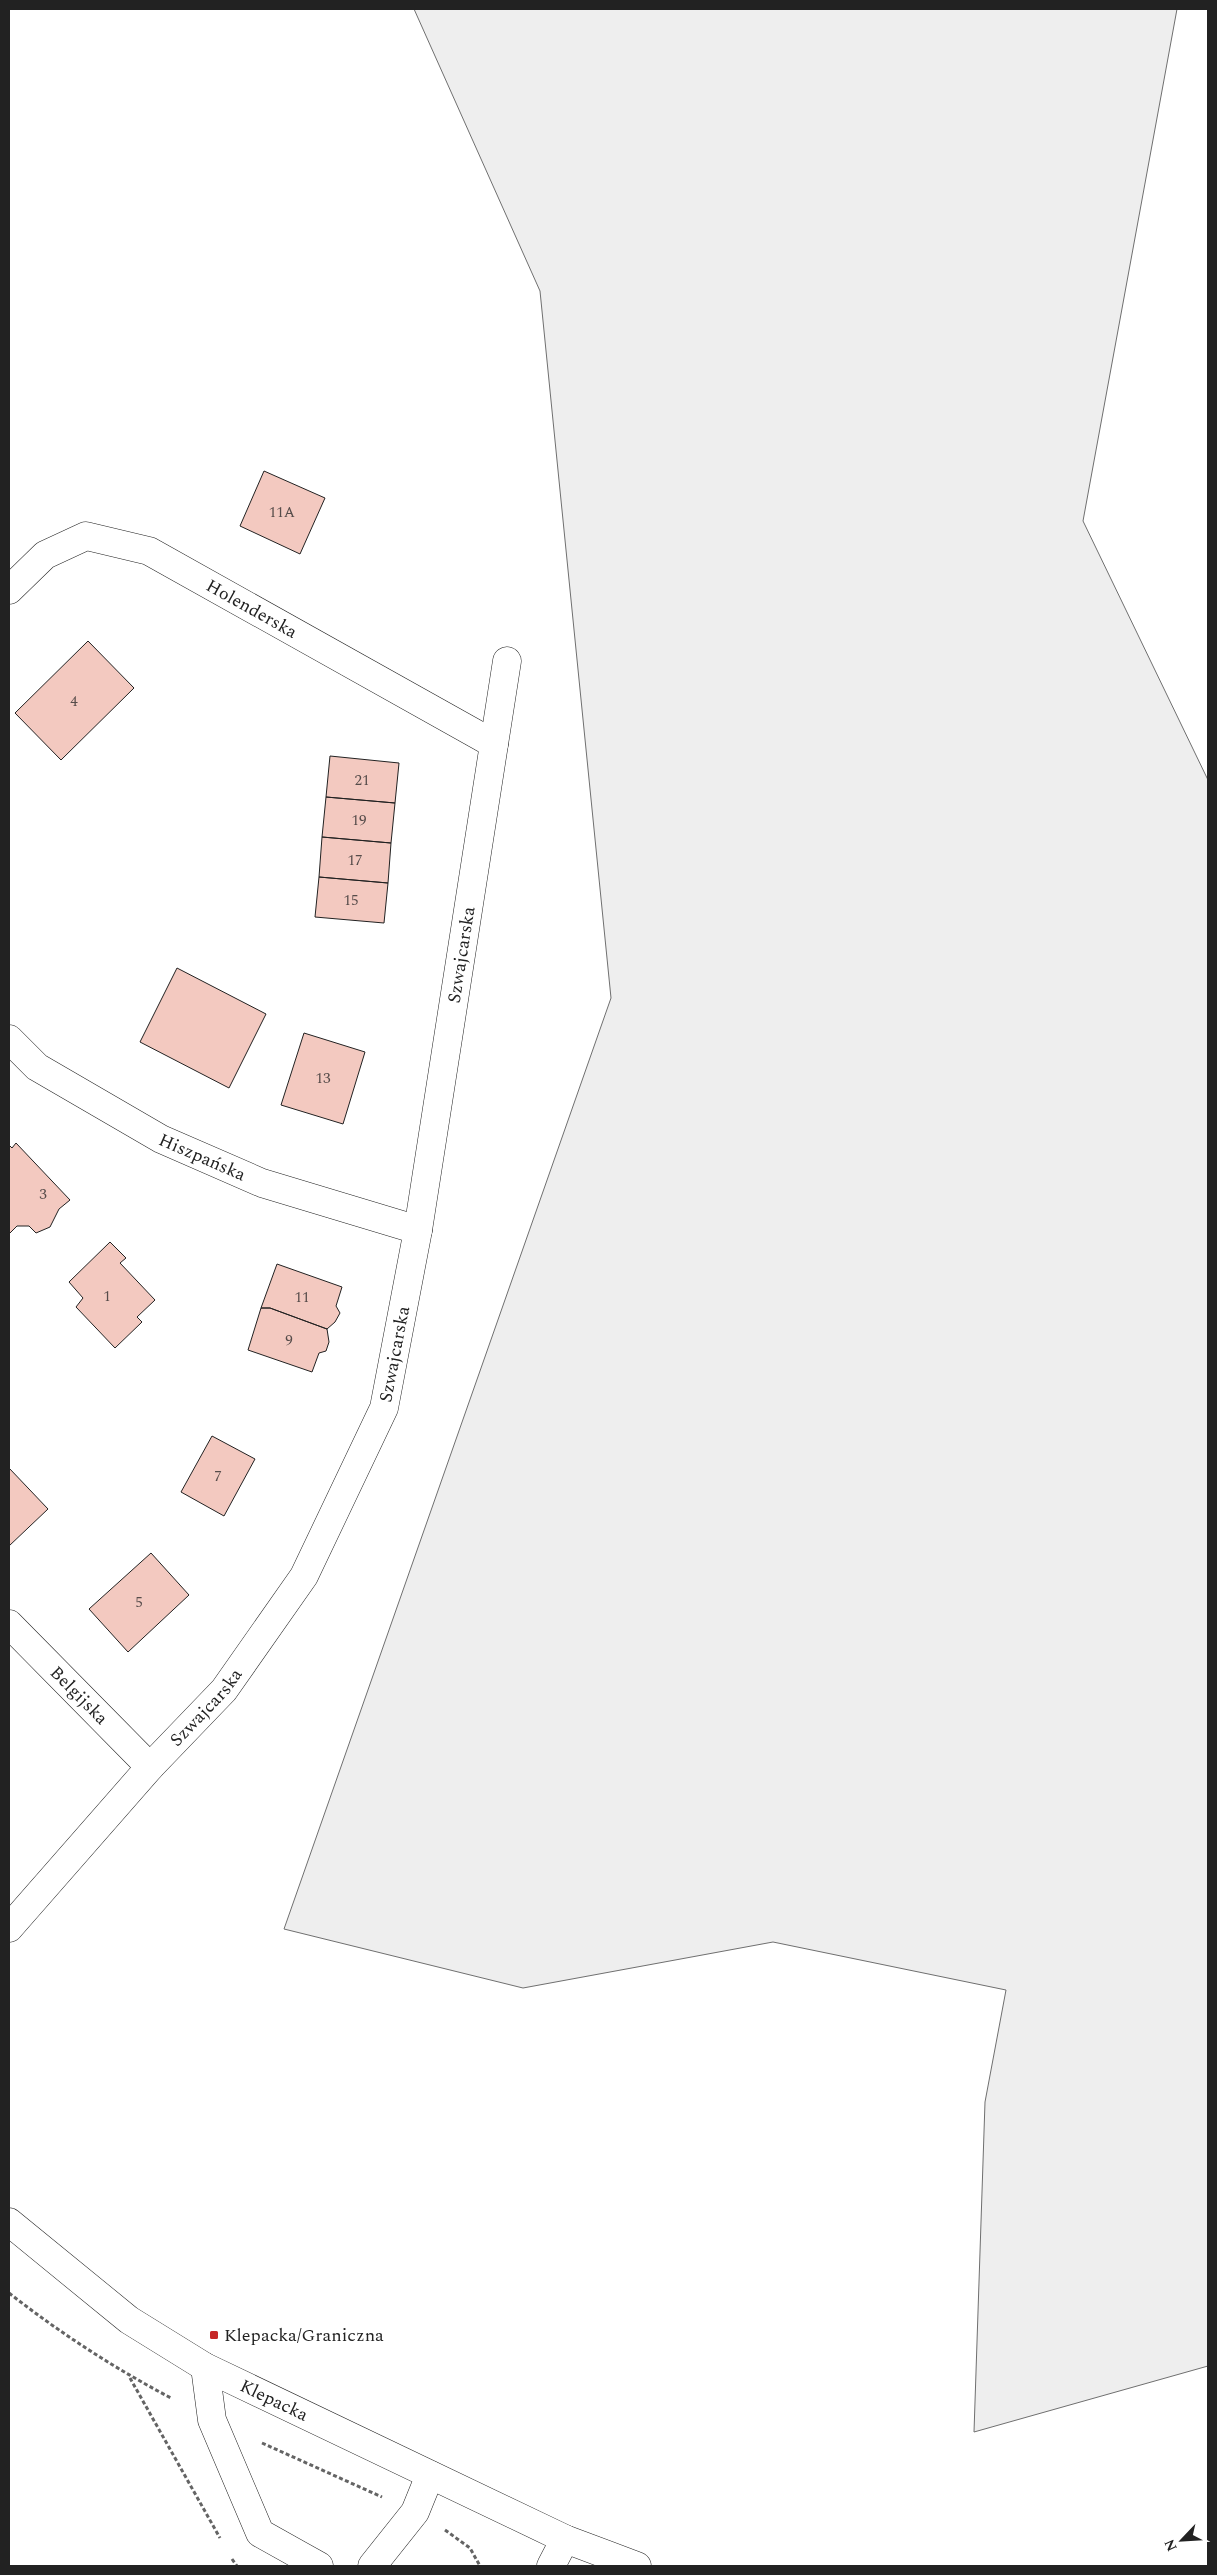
<svg xmlns="http://www.w3.org/2000/svg" width="1217" height="2575" viewBox="0 0 1217 2575" font-family="Spectral,serif">
<style>
.green{fill:#eee;stroke:#6f6f6f}
.building{fill:#f3c9c0;stroke:#222}
.lines{fill:none;stroke-linecap:round;stroke-linejoin:round}
.minor-casing{stroke:#222;stroke-width:29}
.path{stroke:#646464;stroke-width:3;stroke-dasharray:4 2.5;stroke-linecap:butt}
.minor{stroke:#fff;stroke-width:28}
.poi-dot{fill:#c62828;stroke:#fff;stroke-width:2}
.labels{text-anchor:middle;stroke-width:4;stroke-linejoin:round;paint-order:stroke}
.number-label{font-size:15px;fill:#564c4a}
.street-label{font-size:18px;fill:#222;stroke:#fff}
.poi-label{font-size:18px;fill:#222;stroke:#fff;text-anchor:start}
</style>
<rect width="100%" height="100%" fill="#fff"/>
<path class="green" d="M414,9H1177L1083,521L1208,780V2366L974,2432L985,2102L1006,1990L773,1942L523,1988L284,1929L611,998L540,291Z"/>
<path class="building" d="M264,471L325,498L300,554L240,526Z
M88,641L134,688L61,760L15,713Z
M330,756L399,763L395,803L326,797Z
M326,797L395,803L391,843L322,837Z
M322,837L391,843L388,883L319,877Z
M319,877L388,883L384,923L315,917Z
M177,968L266,1014L229,1088L140,1042Z
M304,1033L365,1052L343,1124L281,1105Z
M16,1143L70,1200L59,1209L50,1227L36,1233L29,1226H17L9,1234V1145L12,1148Z
M110,1242L126,1258L120,1263L155,1300L137,1317L142,1322L115,1348L76,1307L83,1298L69,1282Z
M277,1264L342,1287L336,1306L340,1313L335,1322L327,1329L270,1308H261Z
M261,1308H270L327,1329L329,1342L326,1351L319,1353L312,1372L248,1350Z
M212,1436L255,1459L224,1516L181,1492Z
M9,1468L48,1509L9,1546Z
M151,1553L189,1595L128,1652L89,1609Z"/>
<g class="lines">
<g class="minor-casing">
<g id="minor">
<path id="s1" d="M9,590L45,555L86,536L149,551L494,744"/>
<path id="s2" d="M9,1039L37,1067L161,1139L262,1183L418,1230"/>
<path id="s3" d="M9,1624L150,1767"/>
<path id="s4" d="M9,1928L150,1767L224,1690L304,1576L384,1408L418,1230L507,661"/>
<path id="s5" d="M9,2222L129,2320L205,2367L565,2539L637,2566"/>
<path d="M205,2367L212,2420L260,2533L319,2566"/>
<path d="M372,2566L415,2512L430,2475"/>
<path d="M551,2566L565,2539"/>
</g>
</g>
<path class="path" d="M9,2293C60,2333 114,2368 171,2398
M130,2378L220,2538
M262,2443L382,2497
M445,2530L470,2548L480,2566
M232,2559L237,2566"/>
<use href="#minor" class="minor"/>
</g>
<rect class="poi-dot" x="209" y="2330" width="10" height="10" rx="2.5"/>
<g class="labels">
<g class="number-label">
<text x="282" y="517">11A</text>
<text x="74" y="706">4</text>
<text x="362" y="785">21</text>
<text x="359" y="825">19</text>
<text x="355" y="865">17</text>
<text x="351" y="905">15</text>
<text x="323" y="1083">13</text>
<text x="43" y="1199">3</text>
<text x="107" y="1301">1</text>
<text x="302" y="1302">11</text>
<text x="289" y="1345">9</text>
<text x="218" y="1481">7</text>
<text x="139" y="1607">5</text>
</g>
<g class="street-label">
<text dy="6" stroke="none"><textPath href="#s1" startOffset="278">Holenderska</textPath></text>
<text dy="6" stroke="none"><textPath href="#s4" startOffset="1106">Szwajcarska</textPath></text>
<text dy="6" stroke="none"><textPath href="#s2" startOffset="228">Hiszpańska</textPath></text>
<text dy="6" stroke="none"><textPath href="#s4" startOffset="701">Szwajcarska</textPath></text>
<text dy="6" stroke="none"><textPath href="#s3" startOffset="100">Belgijska</textPath></text>
<text dy="6" stroke="none"><textPath href="#s4" startOffset="296">Szwajcarska</textPath></text>
<text dy="6" stroke="none"><textPath href="#s5" startOffset="321">Klepacka</textPath></text>
</g>
<g class="poi-label">
<text x="224" y="2341">Klepacka/Graniczna</text>
</g>
</g>
<rect width="1217" height="2575" fill="none" stroke="#222222" stroke-width="20"/>
<g transform="translate(1182 2540) rotate(245)" stroke="#ffffff" stroke-width="4" paint-order="stroke">
<path d="M0-4L9 19L0 12L-9 19Z" fill="#222222"/>
<text y="-8" font-size="14" font-weight="bold" text-anchor="middle" fill="#222222">N</text>
</g>
</svg>
